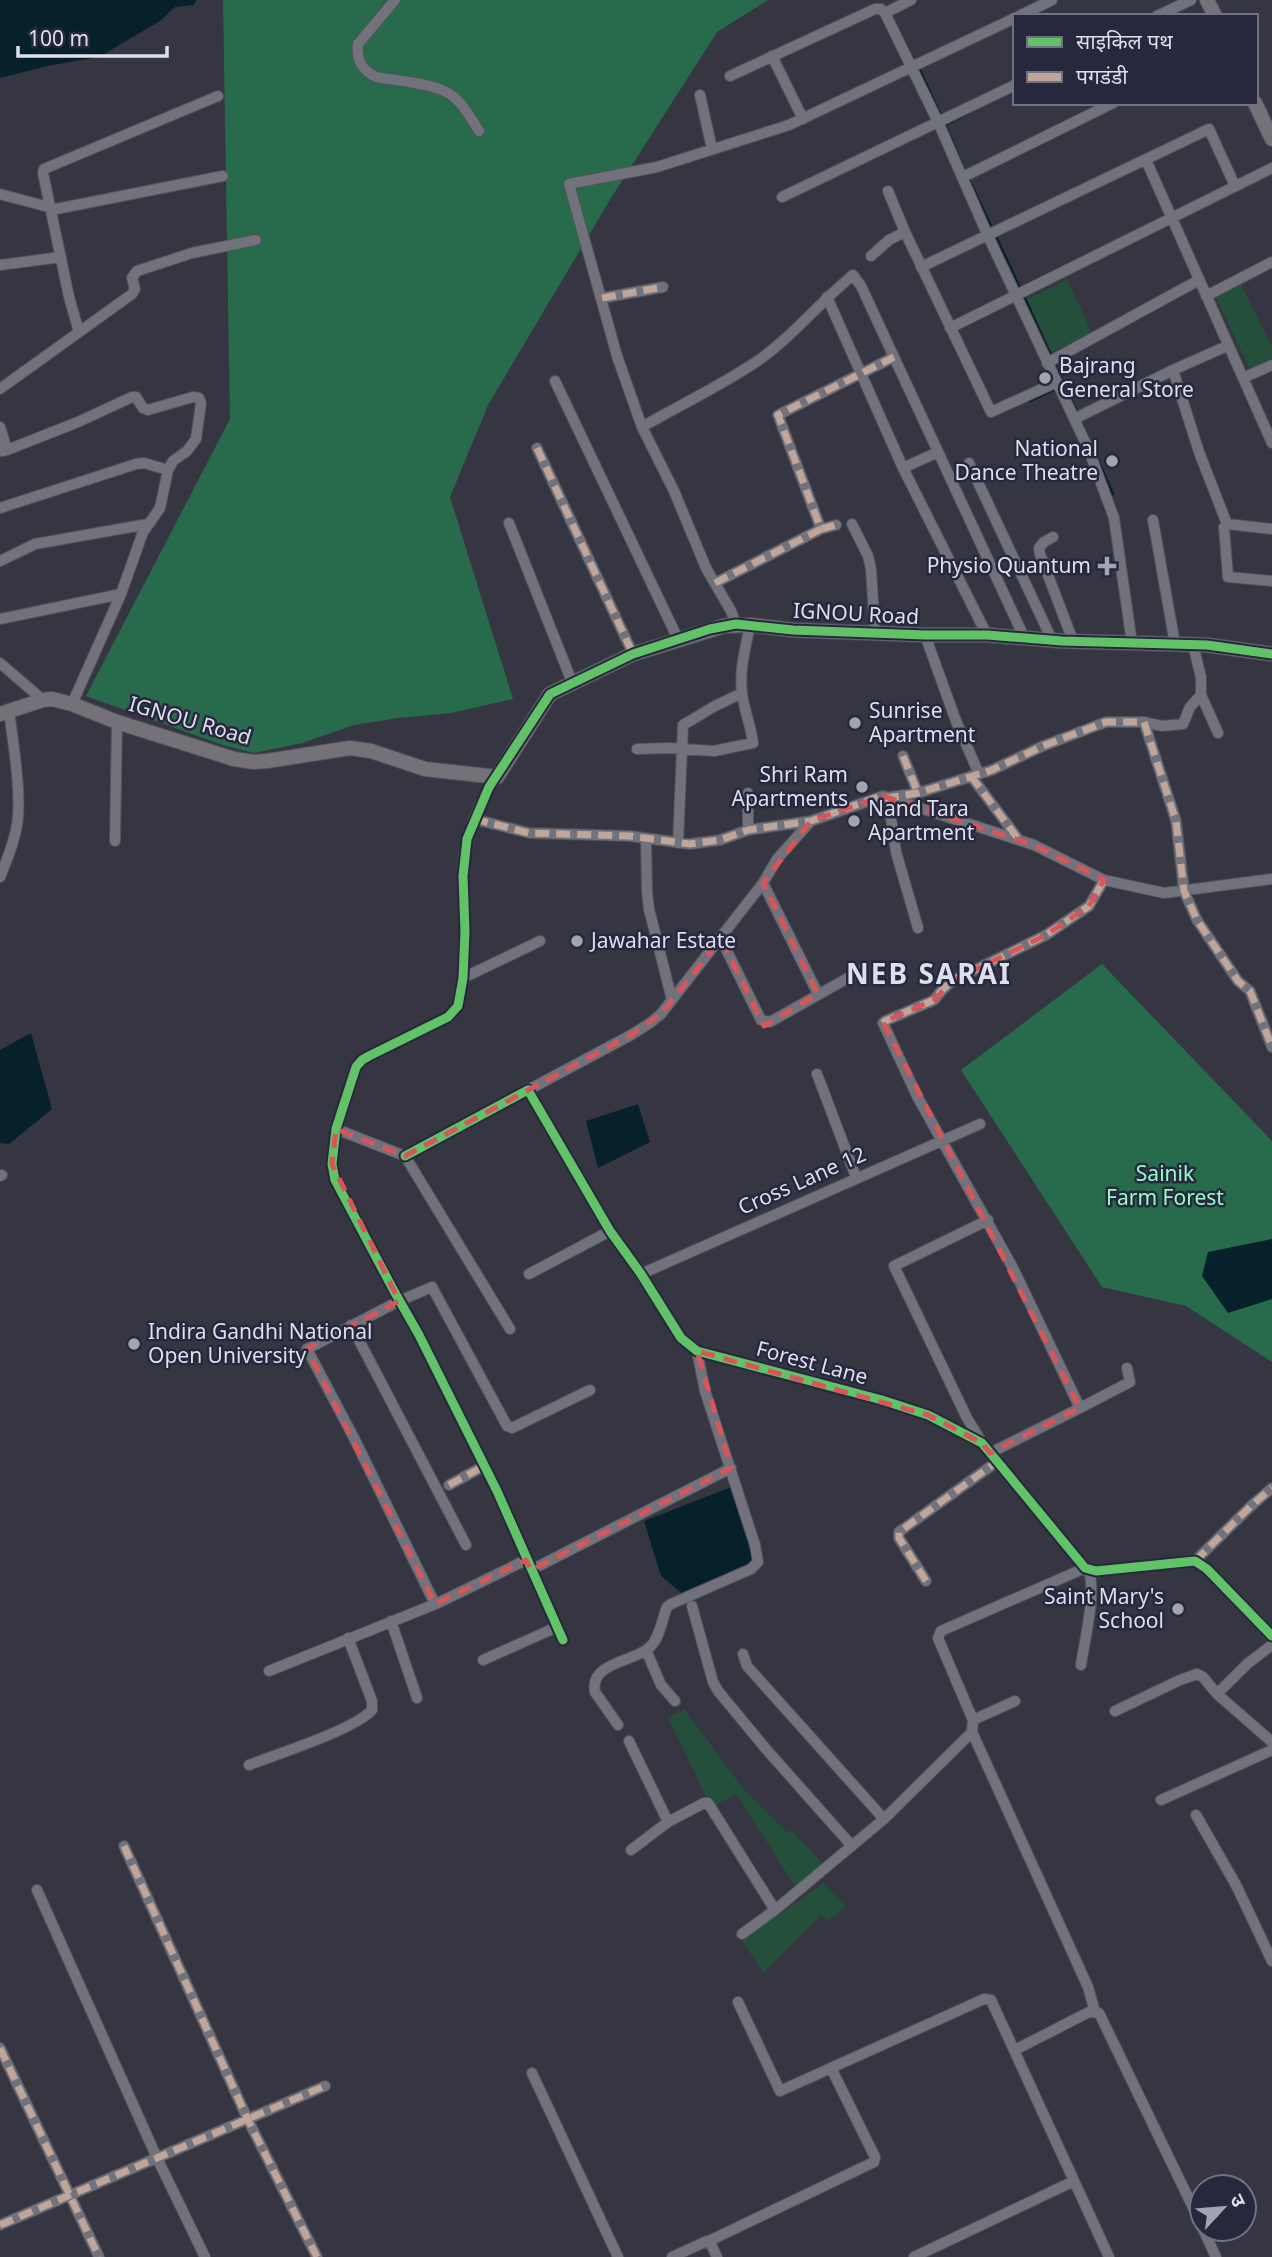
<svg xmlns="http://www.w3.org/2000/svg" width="1272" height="2257" viewBox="0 0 1272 2257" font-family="'Noto Sans','Noto Sans Devanagari',sans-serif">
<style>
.green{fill:#244f3b}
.forest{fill:#286b4c}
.water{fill:#062129}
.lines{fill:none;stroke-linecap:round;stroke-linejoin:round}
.stream{stroke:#062129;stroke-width:2.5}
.street-casing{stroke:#51525c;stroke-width:12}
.secondary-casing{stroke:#51525c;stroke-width:16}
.street{stroke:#71727b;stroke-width:10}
.secondary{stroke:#747278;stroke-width:14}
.quiet{stroke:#c0a59a;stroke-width:7;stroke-dasharray:14 7;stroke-linecap:butt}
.cycleway-casing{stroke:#27283d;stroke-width:13}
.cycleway{stroke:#61c268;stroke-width:9}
.marked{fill:none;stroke:#d85659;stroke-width:5;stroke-dasharray:14 9;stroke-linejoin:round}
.poi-dot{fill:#a3a4b1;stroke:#27283d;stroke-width:2.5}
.labels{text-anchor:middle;stroke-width:5;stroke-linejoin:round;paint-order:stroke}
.poi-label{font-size:21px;fill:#dddfed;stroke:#27283d;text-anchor:start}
.street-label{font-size:21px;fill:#dddfed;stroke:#27283d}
.park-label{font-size:21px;fill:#95fcc4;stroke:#27283d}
.district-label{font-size:28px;font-weight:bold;letter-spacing:2px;fill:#dddfed;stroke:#27283d}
</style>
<rect width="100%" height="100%" fill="#363642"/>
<path class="green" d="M1067,280L1092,333L1052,352L1027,299Z
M1241,284L1272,347V358L1250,369L1215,296Z
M684,1709L745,1791L788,1833L792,1831L825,1866L797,1889L736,1794L715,1805L710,1804L668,1718Z
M824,1883L846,1906L829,1921L821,1915L764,1973L742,1941Z"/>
<path class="forest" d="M223,0H768L717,32L611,198L488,405L450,497L513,699L451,713L398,718L354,725L302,743L254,753L223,745L86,696L230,419Z
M1102,964L1272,1141V1362L1186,1306L1102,1287L961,1070Z"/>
<path class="water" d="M0,0H196L194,5L175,7L160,21L99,57L47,66L0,78Z
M31,1033L52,1109L9,1144L0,1143V1050Z
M638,1104L650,1142L598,1168L586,1121Z
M1272,1239V1299L1228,1313L1202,1276L1208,1252Z
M734,1486L761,1564L687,1598L661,1576L644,1521Z"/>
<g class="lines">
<path class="stream" d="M919,68L941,116
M944,122L965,171
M946,125L980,107
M968,177L992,228
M995,234L1020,288
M1023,294L1052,358
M1138,319L1147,314
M1055,364L1077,412
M1030,401L1056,389
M1081,421L1113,494"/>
<g class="street-casing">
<path id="street" d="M395,0L358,44C356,60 362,70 376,77C398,81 441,83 456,99C466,108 472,120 479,131
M885,13L911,0
M1019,16L1052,0
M1157,16L1191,0
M772,56L803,119
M730,76L875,9H881L885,13L938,122L988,236L1088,448L1114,518L1132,643
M700,95L712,149
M1146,160L1272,443
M963,177L1113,103
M888,191L905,232L991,412L1057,382
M0,194L56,209L223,176
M782,197L1015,85
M871,256L889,240L905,232
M0,265L61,257
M921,267L1209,129L1235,186
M1206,296L1272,262
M827,297L903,468L987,635
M602,298L663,287
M950,328L1272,168
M79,332L69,297L43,173L44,169L218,96
M1047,363L1199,280
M1173,370L1199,452L1227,524L1224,527L1228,577L1272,581
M1243,378L1272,365
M555,381L678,639
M0,389L132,294L135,289L132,278L137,271L192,253L256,240
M1074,419L1173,370L1227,346
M0,427L7,450L2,451
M642,427C680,405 720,386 756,362C790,339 820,302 853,275L861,286L1024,637
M537,448L633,654
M7,450L78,422L132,397H136L143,408L148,410L193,397L199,398L201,403L196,439L187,451L173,461L168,470L160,508L143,532L121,594L72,704
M969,463L1052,640
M903,468L938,452
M0,508L136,464L144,463L168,470
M1153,520L1175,644
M509,523L572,682
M852,524L868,556L871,569L875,633
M1227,524L1272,529
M821,529L836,525
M1053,537L1044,542L1039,548L1040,554L1073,641
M0,561L35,544L148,524
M715,583L821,529L778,415L894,357
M0,619L121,594
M736,624L731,611L706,568L674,491L642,427L617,356L569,184L657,167L789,125L1015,18
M925,635L956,721L979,774
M0,663L43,700
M1201,695L1218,733
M1144,722L1176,821L1184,891L1197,920L1238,981L1250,991L1272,1047
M637,749L669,748L714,751L753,743C751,726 744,710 742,693C739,670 746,646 750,625
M903,756L918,793
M971,776L1019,840
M497,777L489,787L474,819L464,854L463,876L465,931L463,978L458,1006L448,1017L369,1056L362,1060L356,1067L336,1129L332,1164L335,1180L394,1291L419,1335L497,1491L563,1640
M748,793V830
M891,797L918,793L992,770L1043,746L1106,722H1144L1162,726L1183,724L1190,707L1201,695V677L1193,645
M888,798L896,852L918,928
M474,819L529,833L630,836L690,844L720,840L748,830L811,821L883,796L1034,845L1104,880L1164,893L1272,879
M646,839L647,892L649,909L672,1000
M115,841L117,722
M678,843L683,725L715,706L742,693
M0,877C7,860 14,843 17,825C22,794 13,743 9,711
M763,883L818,994
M721,939L761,1020L770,1022L862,970
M463,978L540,941
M817,1074L856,1177
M528,1090L631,1035L650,1023L661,1014L763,883L777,859L811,821
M336,1129L405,1156L510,1329
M405,1156L528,1090L610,1231L641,1274L681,1338L697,1351L882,1400L928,1415L982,1443L1085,1568L1096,1571L1195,1561L1207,1569L1272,1636
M0,1176L2,1175
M529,1274L610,1231
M641,1274L980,1124
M351,1325L466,1545
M1080,1408L1130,1382L1127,1368
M981,1441L967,1418L894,1266L988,1220
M990,1453L1080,1408L1013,1268L917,1096L883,1023L885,1021L934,1000L943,989L954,980L1046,935L1089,906L1104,880
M449,1485L484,1466
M1195,1561L1252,1505L1272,1488
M531,1570L731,1468
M926,1581L899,1538V1532L998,1461
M435,1604L354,1438L307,1349L399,1301L432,1287L507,1426L512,1428L590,1390
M692,1606L713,1682L718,1691L766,1749L852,1846
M391,1621L417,1698
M646,1650L661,1685L675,1701
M743,1654L747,1666L884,1819
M483,1660L557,1627
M1081,1665C1085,1637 1096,1597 1089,1570
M269,1671L438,1603L526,1560
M1217,1694L1247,1664L1272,1645
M1115,1711L1180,1680L1197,1674L1203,1677L1217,1694L1272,1742
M973,1720L1015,1701
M618,1725L595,1692C589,1662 635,1662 650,1647C660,1638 662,1619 667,1607L671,1604L751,1569L758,1562L755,1545L705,1391L697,1351
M972,1732L1088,1987L1095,2012
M629,1741L668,1822
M249,1765C277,1754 354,1730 372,1710V1701L348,1638
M1161,1800L1272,1750
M1196,1815L1236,1885L1272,1961
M124,1846L248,2120L317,2257
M631,1850L668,1822L704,1803H708L775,1910
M37,1890L157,2158L205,2257
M742,1934L775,1910L884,1819L972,1732L973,1720L938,1638L941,1631L1085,1568
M738,2002L780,2091L984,1999L991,2000L1109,2257
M0,2048L99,2257
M1015,2050L1089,2012L1099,2013L1202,2226
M532,2073L618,2257
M0,2225L325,2086
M1203,2229L1216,2257
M709,2241L874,2162L875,2157L831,2068
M672,2257L707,2241L710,2242L717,2257
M914,2257L1074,2181"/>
</g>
<g class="secondary-casing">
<path id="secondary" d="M1207,0L1215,16
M1255,103L1272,139
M0,714L43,700L52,699L72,704L117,722L234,759L254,762L267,761L350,748L371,751L425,769L497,777L550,694L633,654L724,626L750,625L793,630L925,635H987L1062,641L1207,645L1272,654"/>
</g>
<use href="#street" class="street"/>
<use href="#secondary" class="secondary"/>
<path class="quiet" d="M602,298L663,287
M537,448L633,654
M821,529L836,525
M715,583L821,529L778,415L894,357
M903,756L918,793
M971,776L1019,840
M474,819L529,833L630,836L690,844L720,840L748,830L811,821L878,797L888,798L918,793L992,770L1043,746L1106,722H1144L1176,821L1184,891L1197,920L1238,981L1250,991L1272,1047
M883,1023L885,1021L934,1000L943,989L954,980L1046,935L1089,906L1104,880
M449,1485L484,1466
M1195,1561L1252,1505L1272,1488
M926,1581L899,1538V1532L998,1461
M124,1846L248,2120L317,2257
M0,2048L99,2257
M0,2225L325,2086"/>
<g class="cycleway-casing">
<path id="cycleway" d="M405,1156L528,1090L610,1231L641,1274L681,1338L697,1351L882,1400L928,1415L982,1443L1085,1568L1096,1571L1195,1561L1207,1569L1272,1636
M563,1640L497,1491L419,1335L394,1291L335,1180L332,1164L336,1129L356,1067L362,1060L369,1056L448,1017L458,1006L463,978L465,931L463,876L467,839L489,787L550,694L633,654L710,629L736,624L793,630L925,635H987L1062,641L1207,645L1272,654"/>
</g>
<use href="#cycleway" class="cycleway"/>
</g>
<path class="marked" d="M883,796L1034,845L1104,880L1089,906L1046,935L954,980L934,1000L883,1022L1080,1408L990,1453L982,1443L928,1415L697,1351L731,1468L531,1570L526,1560L435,1604L307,1349L399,1301L332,1164L336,1129L405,1156L631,1035L661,1014L721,939L764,1026L818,994L763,883L811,821Z"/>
<g class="poi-dot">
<circle cx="1045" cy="378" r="7"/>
<circle cx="1112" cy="461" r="7"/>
<path d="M1103.5 555.5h7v7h7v7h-7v7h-7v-7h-7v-7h7z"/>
<circle cx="855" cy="723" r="7"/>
<circle cx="862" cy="787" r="7"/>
<circle cx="854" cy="821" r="7"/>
<circle cx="577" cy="941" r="7"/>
<circle cx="134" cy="1344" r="7"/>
<circle cx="1178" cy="1609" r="7"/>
</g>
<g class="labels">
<g class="poi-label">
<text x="1059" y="373">Bajrang<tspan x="1059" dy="24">General Store</tspan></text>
<text x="1098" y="456" text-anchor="end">National<tspan x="1098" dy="24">Dance Theatre</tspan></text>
<text x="1091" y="573" text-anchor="end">Physio Quantum</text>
<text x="869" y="718">Sunrise<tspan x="869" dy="24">Apartment</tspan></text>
<text x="848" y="782" text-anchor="end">Shri Ram<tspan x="848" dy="24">Apartments</tspan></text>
<text x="868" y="816">Nand Tara<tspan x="868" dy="24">Apartment</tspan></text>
<text x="591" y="948">Jawahar Estate</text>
<text x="148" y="1339">Indira Gandhi National<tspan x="148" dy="24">Open University</tspan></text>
<text x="1164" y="1604" text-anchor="end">Saint Mary's<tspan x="1164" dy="24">School</tspan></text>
</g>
<g class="street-label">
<text transform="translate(856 614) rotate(3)" y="7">IGNOU Road</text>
<text transform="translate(190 721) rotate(16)" y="7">IGNOU Road</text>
<text transform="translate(802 1181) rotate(-24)" y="7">Cross Lane 12</text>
<text transform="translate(812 1363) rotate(15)" y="7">Forest Lane</text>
</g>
<g class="park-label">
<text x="1165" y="1181">Sainik<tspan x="1165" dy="24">Farm Forest</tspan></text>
</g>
<g class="district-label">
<text x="929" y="984">NEB SARAI</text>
</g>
</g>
<rect x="1013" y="14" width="245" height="91" fill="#27283d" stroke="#707183" stroke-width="2"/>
<rect x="1027" y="37" width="35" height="10" fill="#61c268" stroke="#707183" stroke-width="2"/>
<text x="1076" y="49" font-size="21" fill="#dddfed">साइकिल पथ</text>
<rect x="1027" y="72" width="35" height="10" fill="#c0a59a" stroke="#707183" stroke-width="2"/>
<text x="1076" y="84" font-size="21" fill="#dddfed">पगडंडी</text>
<g transform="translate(1223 2208) rotate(64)"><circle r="33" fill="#27283d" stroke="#707183" stroke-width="2"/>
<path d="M0-5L12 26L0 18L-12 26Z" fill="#a3a4b1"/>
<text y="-10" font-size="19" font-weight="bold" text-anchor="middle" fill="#dddfed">उ</text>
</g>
<path d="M18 46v10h149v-10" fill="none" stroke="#dddfed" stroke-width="3.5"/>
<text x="28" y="46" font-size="21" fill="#dddfed" stroke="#27283d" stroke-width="5" paint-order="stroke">100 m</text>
</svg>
